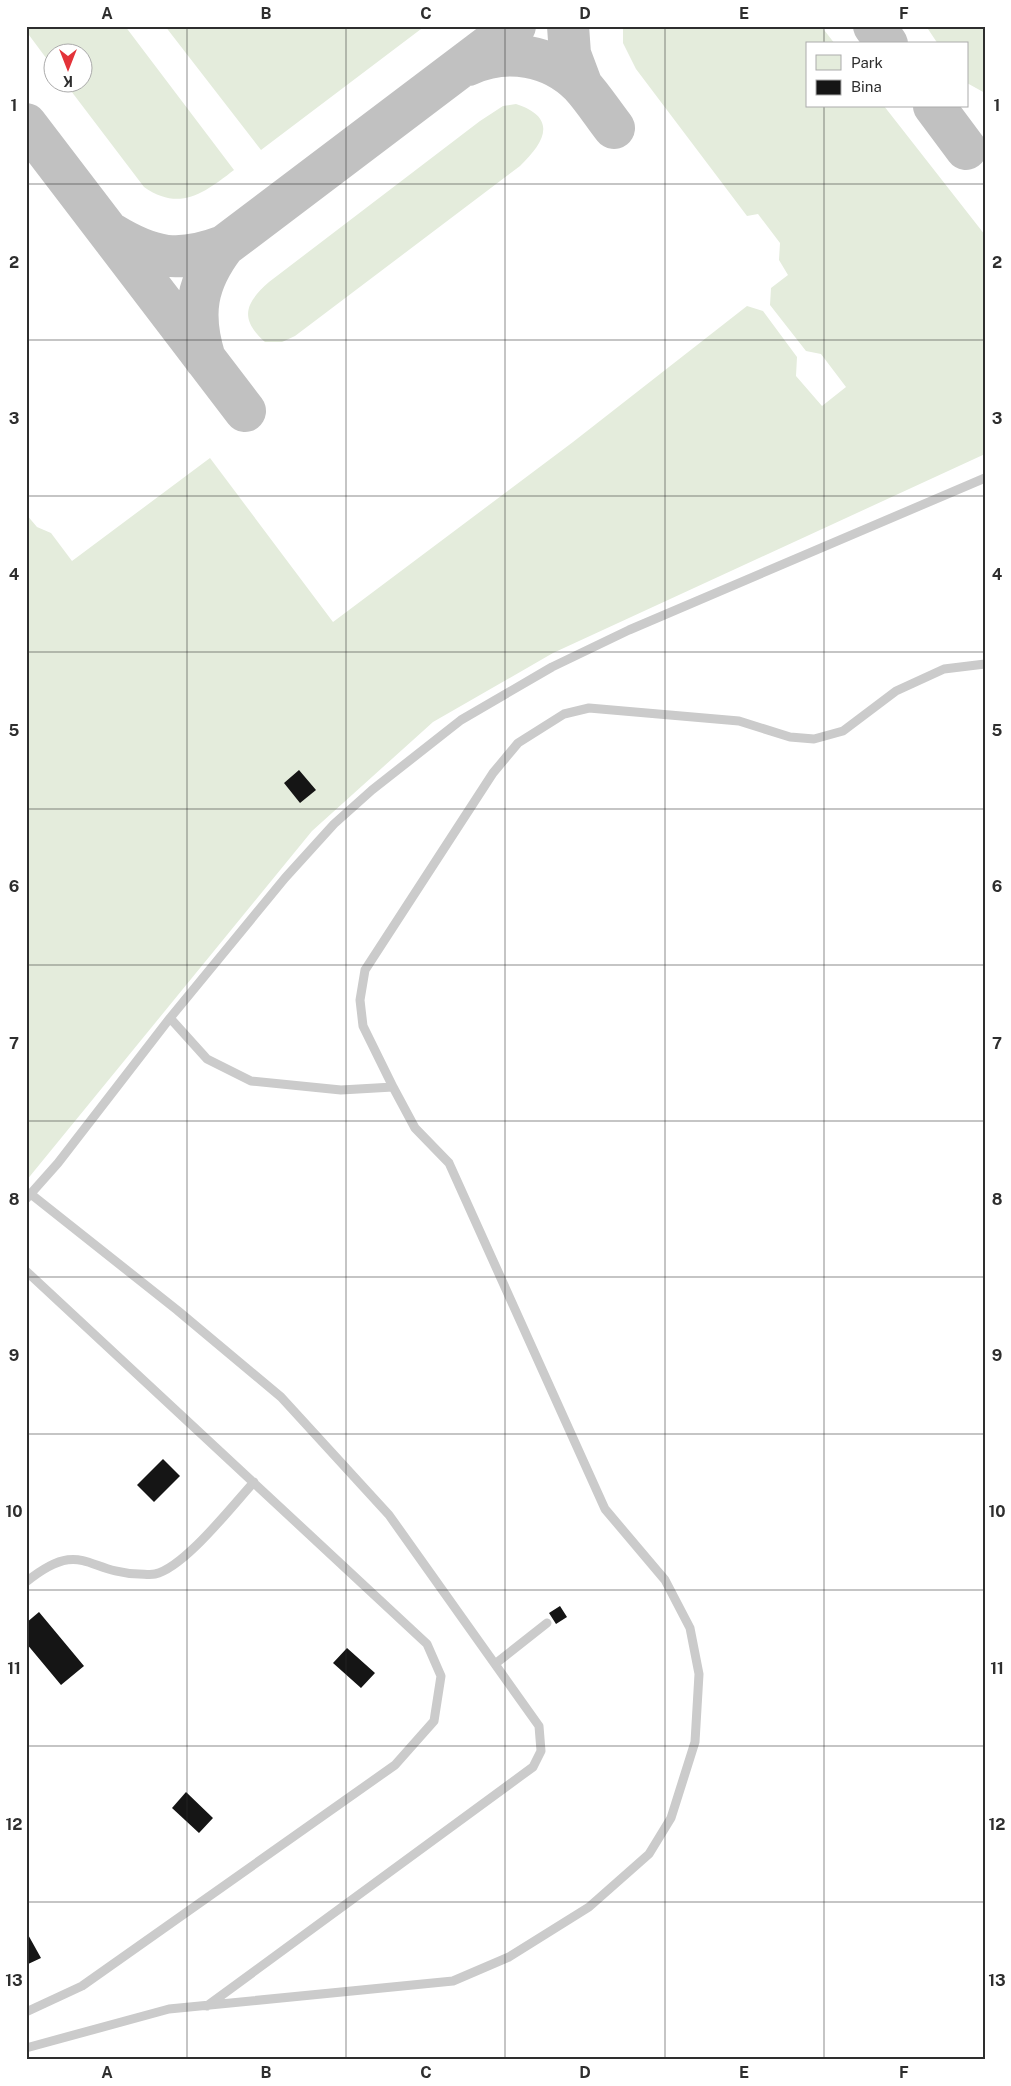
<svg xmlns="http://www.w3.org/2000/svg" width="1011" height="2086" viewBox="0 0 1011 2086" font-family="'Public Sans',sans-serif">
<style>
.green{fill:#e4ecdc}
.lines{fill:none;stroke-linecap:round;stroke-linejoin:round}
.taxiway{stroke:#c1c1c1;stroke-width:42}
.building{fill:#151515}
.lane{stroke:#cbcbcb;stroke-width:9}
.grid{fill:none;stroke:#2e2e2e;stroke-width:1;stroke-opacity:0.55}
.neatline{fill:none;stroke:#2e2e2e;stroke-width:2}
.grid-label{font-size:16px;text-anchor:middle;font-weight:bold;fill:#2e2e2e}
</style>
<rect width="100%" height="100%" fill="#fff"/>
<path class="green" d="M26,26H125L234,170C204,193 180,212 144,187L65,83L82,82V52H52V66L26,31Z
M165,26H425L261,150Z
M623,26H821L835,44H807V106H884L985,235V454L553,653L433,722L312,831L26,1181V514L37,527L51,533L72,561L210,458L333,622L573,442L747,306L763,311L797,357L796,376L822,406L846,387L821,354L806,351L770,305L771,288L788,275L779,260L780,243L758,214L747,216L636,69L623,43Z
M926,26H985V93L967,83V44H938Z
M516,104C559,118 544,143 520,166L295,336L282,342H265C239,319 245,303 269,282L480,121L503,106Z"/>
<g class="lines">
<path class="taxiway" d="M568,26L570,54L582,86
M874,26L887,44
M468,65C506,47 552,55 581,85C593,98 603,114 614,128
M934,106L966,149
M26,124L245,411
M112,234C153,259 179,263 224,246
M205,359C191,314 196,283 224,246L515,26"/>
</g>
<path class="building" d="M299,770L316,790L300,803L284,783Z
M163,1459L180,1476L154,1502L137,1485Z
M560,1606L567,1617L556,1624L549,1613Z
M39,1612L84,1666L61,1685L26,1643V1623Z
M347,1648L375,1673L361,1688L333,1663Z
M186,1792L213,1818L199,1833L172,1808Z
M26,1931L41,1958L26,1965Z"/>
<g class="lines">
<path class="lane" d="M393,1087L363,1026L360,1000L365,970L493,773L518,743L564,714L589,708L739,721L790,737L814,739L843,731L896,691L944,669L985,664
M32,1195L177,1310L281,1397L389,1515L539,1726L541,1751L533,1767L207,2006
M26,1199L58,1163L170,1018L285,878L334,824L372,790L461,720L552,667L629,630L985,478
M26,1271L427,1644L441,1676L434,1721L395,1765L82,1986L26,2012
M26,1582C82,1537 86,1573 139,1574C144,1574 150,1575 155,1574C184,1568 232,1506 254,1482
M495,1664L547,1623
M26,2048L169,2009L453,1981L509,1957L589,1907L649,1854L671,1818L695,1742L699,1674L690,1628L665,1580L605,1509L449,1163L415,1128L393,1087L341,1090L251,1081L207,1059L170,1018"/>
</g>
<path class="grid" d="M187,26V2060M346,26V2060M505,26V2060M665,26V2060M824,26V44M824,106V2060M26,184H985M26,340H985M26,496H985M26,652H985M26,809H985M26,965H985M26,1121H985M26,1277H985M26,1434H985M26,1590H985M26,1746H985M26,1902H985"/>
<rect width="1011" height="2086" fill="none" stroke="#ffffff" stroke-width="55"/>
<rect x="806" y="42" width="162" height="65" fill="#ffffff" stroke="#ababab"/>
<rect x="816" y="55" width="25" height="15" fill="#e4ecdc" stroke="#ababab"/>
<text x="851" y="68" font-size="15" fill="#2e2e2e">Park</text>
<rect x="816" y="80" width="25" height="15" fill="#151515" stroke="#ababab"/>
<text x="851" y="92" font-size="15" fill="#2e2e2e">Bina</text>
<g transform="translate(68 68) rotate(180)"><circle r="24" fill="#ffffff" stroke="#ababab"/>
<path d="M0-4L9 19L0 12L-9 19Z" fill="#e33339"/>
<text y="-8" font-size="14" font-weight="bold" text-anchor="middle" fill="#2e2e2e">K</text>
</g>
<rect x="28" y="28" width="956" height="2030" class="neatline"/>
<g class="grid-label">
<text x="107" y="19">A</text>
<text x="266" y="19">B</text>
<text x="426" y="19">C</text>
<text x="585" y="19">D</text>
<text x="744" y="19">E</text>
<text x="904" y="19">F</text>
<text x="14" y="111">1</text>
<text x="997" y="111">1</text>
<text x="14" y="268">2</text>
<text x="997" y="268">2</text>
<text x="14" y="424">3</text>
<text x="997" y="424">3</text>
<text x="14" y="580">4</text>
<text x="997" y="580">4</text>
<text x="14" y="736">5</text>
<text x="997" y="736">5</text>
<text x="14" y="892">6</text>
<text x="997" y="892">6</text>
<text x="14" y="1049">7</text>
<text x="997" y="1049">7</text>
<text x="14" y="1205">8</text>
<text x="997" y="1205">8</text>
<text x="14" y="1361">9</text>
<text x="997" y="1361">9</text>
<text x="14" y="1517">10</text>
<text x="997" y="1517">10</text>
<text x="14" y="1674">11</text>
<text x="997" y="1674">11</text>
<text x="14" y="1830">12</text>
<text x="997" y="1830">12</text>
<text x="14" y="1986">13</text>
<text x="997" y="1986">13</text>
<text x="107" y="2078">A</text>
<text x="266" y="2078">B</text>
<text x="426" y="2078">C</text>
<text x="585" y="2078">D</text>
<text x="744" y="2078">E</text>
<text x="904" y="2078">F</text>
</g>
</svg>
